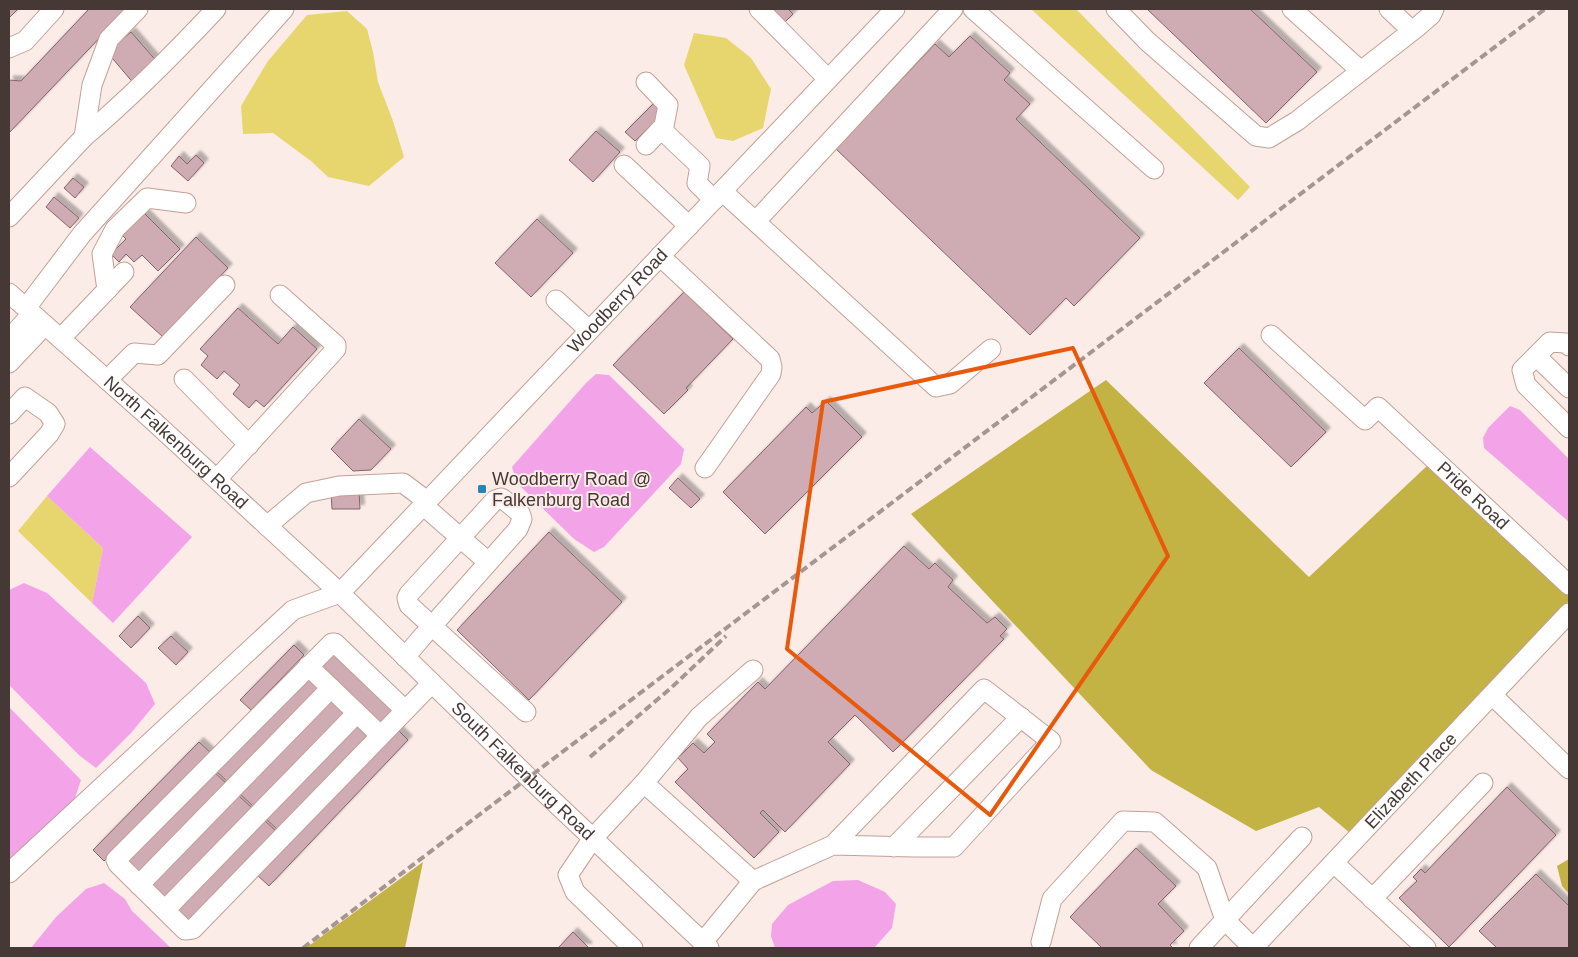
<svg xmlns="http://www.w3.org/2000/svg" width="1578" height="957" font-family="Arial,sans-serif">
<defs>
<filter id="shadow"><feDropShadow dx="4.5" dy="-4.5" stdDeviation="1" flood-color="#0004"/></filter>
</defs>
<rect width="100%" height="100%" fill="#fbece8"/>
<g fill="#e7d66d">
<path d="M1031 9H1076L1250 187 1238 200Z"/>
<path d="M347 11 367 29 373 52 378 82 393 121 404 157 369 186 328 177 311 161 273 133 243 134 241 106 268 61 307 15Z"/>
<path d="M694 33 726 38 751 58 771 89 763 128 733 141 716 138 684 65Z"/>
<path d="M47 496 103 548 92 603 18 531Z"/>
</g>
<g fill="#c3b244">
<path d="M1106 380 1309 577 1429 464 1569 595V601L1350 833 1319 807 1256 831 1151 770 911 514Z"/>
<path d="M1569 859V894L1562 886 1557 866Z"/>
<path d="M423 862 405 948H306Z"/>
</g>
<g fill="#f3a3e8">
<path d="M596 374 609 375 684 449 681 464 604 547 594 552 574 539 517 483 512 467 586 383Z"/>
<path d="M1510 406 1520 410 1569 459V522L1484 448 1483 438 1488 428Z"/>
<path d="M90 447 192 537 113 623 92 603 103 548 47 496Z"/>
<path d="M24 583 47 593 146 683 155 704 131 733 96 768 80 756 9 685V590Z"/>
<path d="M9 707 81 780 75 798 9 872Z"/>
<path d="M858 880 885 892 896 904 892 928 874 948H775L771 936 772 924 788 905 833 881Z"/>
<path d="M104 883 125 899 132 911 171 948H31L56 917 86 889Z"/>
</g>
<g fill="#cfabb3" stroke="#84646b" filter="url(#shadow)">
<path d="M9 9H18L9 18Z"/>
<path d="M89 9H127L9 133V80L21 81Z"/>
<path d="M770 9H788L793 14 784 23Z"/>
<path d="M1147 9H1250L1317 72 1266 123Z"/>
<path d="M131 32 159 64 135 85 107 52Z"/>
<path d="M970 36 1010 73 1004 80 1030 104 1016 119 1140 238 1074 306 1066 298 1030 335 836 149 935 44 949 57Z"/>
<path d="M655 102 664 112 635 141 625 132Z"/>
<path d="M596 131 620 152 593 182 569 160Z"/>
<path d="M196 155 204 163 188 181 171 166 179 156 187 164Z"/>
<path d="M73 178 84 187 75 198 64 188Z"/>
<path d="M54 197 79 218 70 228 46 207Z"/>
<path d="M140 209 180 249 158 271 142 255 134 262 126 254 119 262 111 254 126 239 118 231Z"/>
<path d="M537 219 573 253 531 297 495 263Z"/>
<path d="M196 237 228 268 163 337 130 307Z"/>
<path d="M684 292 733 339 686 388 688 390 664 414 613 365Z"/>
<path d="M238 308 278 344 293 327 317 349 264 407 256 400 249 408 233 394 240 385 224 371 217 379 201 365 208 356 200 349Z"/>
<path d="M1239 348 1326 432 1291 467 1204 383Z"/>
<path d="M826 401 862 437 765 534 723 492 806 407 812 413Z"/>
<path d="M359 419 391 449 371 470 353 471 331 449Z"/>
<path d="M678 478 700 499 691 508 669 488Z"/>
<path d="M359 491 360 509H332L331 492Z"/>
<path d="M549 532 622 602 529 700 457 630Z"/>
<path d="M904 546 929 569 935 563 953 580 948 587 987 623 995 617 1007 629 1000 636 1004 639 893 752 855 715 828 742 850 764 785 832 763 810 760 813 779 832 754 858 675 782 688 769 678 758 693 743 704 753 715 742 707 734 758 682 765 689Z"/>
<path d="M138 616 150 628 131 648 119 636Z"/>
<path d="M171 636 188 652 176 665 158 648Z"/>
<path d="M334 644 397 706 379 725 316 662Z"/>
<path d="M294 645 304 655 251 710 240 700Z"/>
<path d="M306 673 321 688 229 783 213 768Z"/>
<path d="M331 697 347 713 254 807 238 792Z"/>
<path d="M355 722 371 738 279 831 263 816Z"/>
<path d="M395 727 408 740 269 886 256 874Z"/>
<path d="M199 742 211 753 104 861 93 850Z"/>
<path d="M212 770 228 785 138 876 122 861Z"/>
<path d="M1507 787 1556 835 1449 947 1399 898 1417 881 1413 877 1421 869 1425 873Z"/>
<path d="M237 794 253 809 163 901 147 885Z"/>
<path d="M262 818 278 833 188 925 172 909Z"/>
<path d="M1136 848 1176 886 1158 904 1184 931 1170 945 1173 948H1102L1070 917Z"/>
<path d="M1536 874 1569 906V948H1497L1479 931Z"/>
<path d="M573 932 588 947 587 948H558Z"/>
</g>
<g fill="none" stroke-linecap="round" stroke-linejoin="round">
<defs>
<g id="minor">
<path d="M759 9 828 79"/>
<path d="M973 9 1154 169"/>
<path d="M1116 9 1147 41 1256 136 1269 138 1297 121 1416 28 1431 15 1434 9"/>
<path d="M1292 9 1361 71"/>
<path d="M1389 9 1412 31"/>
<path d="M9 48 25 41 54 9"/>
<path d="M646 82 668 105 663 131"/>
<path d="M84 137C131 97 174 54 216 9"/>
<path d="M646 145 661 129 700 166 697 183 714 200"/>
<path d="M624 165 689 226"/>
<path d="M722 191 936 387 950 384 991 349"/>
<path d="M9 217 84 137 92 85 109 39 138 9"/>
<path d="M756 221 953 9"/>
<path d="M660 256 770 359 772 367 771 374 705 468"/>
<path d="M107 290 102 254 115 229 147 198 186 203"/>
<path id="s1" d="M9 293 150 418 340 593 529 778 709 948"/>
<path d="M556 300 589 330"/>
<path d="M26 308 82 234 284 9"/>
<path id="s2" d="M1271 335 1365 420 1378 407 1569 585"/>
<path d="M61 338 124 272"/>
<path d="M9 339 32 314"/>
<path d="M1569 346 1566 343 1550 342 1522 370 1526 385 1569 428"/>
<path d="M1536 356 1569 388"/>
<path d="M9 363 45 325"/>
<path d="M184 379 249 445"/>
<path d="M107 380 134 353 158 355 225 285"/>
<path d="M9 414 25 397 48 413 55 424 49 434 9 477"/>
<path d="M217 479 336 349V345L280 295"/>
<path d="M423 505 488 562"/>
<path d="M267 526 306 493 339 486 403 483 427 501"/>
<path d="M405 657 423 636 432 626 518 529 522 519 520 513 503 499 501 498 495 500 409 594 407 598 409 605 526 712"/>
<path d="M308 666 380 735"/>
<path d="M1492 695 1569 769"/>
<path d="M405 710 335 643H332L116 860 118 864 185 930 193 929 432 683"/>
<path d="M894 847 1021 717"/>
<path d="M1334 863 1426 948"/>
<path id="s3" d="M9 873 293 610 340 593 895 9"/>
<path d="M753 881 833 845 984 689 1051 741 954 847H914L833 845"/>
<path d="M139 885 331 688"/>
<path d="M1372 899 1483 783"/>
<path d="M165 910 357 713"/>
<path d="M703 942 753 881 644 783 699 717 753 670"/>
<path d="M1041 942 1052 899 1123 821 1155 822 1207 868 1225 920 1253 948"/>
<path d="M633 948 575 892 568 875 593 838 644 783"/>
<path d="M1199 948 1302 837"/>
<path id="s4" d="M1253 948 1569 613"/>
</g>
</defs>
<use href="#minor" stroke="#c2a097" stroke-width="21"/>
<use href="#minor" stroke="#fff" stroke-width="19"/>
<g stroke="#a59692" stroke-width="4" stroke-dasharray="8 4" stroke-linecap="butt">
<path d="M590 757 671 688 726 636"/>
<path d="M303 948 1545 9"/>
</g>
</g>
<path fill="none" stroke="#e8590c" stroke-width="4" stroke-linejoin="round" d="M1073 348 1168 556 990 815 787 649 823 402Z"/>
<rect fill="#2884b1" stroke="#fbece8" stroke-width="2" x="477" y="484" width="10" height="10" rx="2.5"/>
<g text-anchor="middle" dominant-baseline="central" stroke-width="4" stroke-linejoin="round" paint-order="stroke">
<g font-size="18" fill="#463834" stroke="#fbece8">
<text stroke="none"><textPath href="#s3" startOffset="840">Woodberry Road</textPath></text>
<text stroke="none"><textPath href="#s1" startOffset="224">North Falkenburg Road</textPath></text>
<text stroke="none"><textPath href="#s2" startOffset="275">Pride Road</textPath></text>
<text stroke="none"><textPath href="#s1" startOffset="702">South Falkenburg Road</textPath></text>
<text stroke="none"><textPath href="#s4" startOffset="230">Elizabeth Place</textPath></text>
</g>
<g font-size="18" fill="#463834" stroke="#fbece8" text-anchor="start">
<text x="492" y="479">Woodberry Road @<tspan x="492" dy="21">Falkenburg Road</tspan></text>
</g>
</g>
<rect width="1578" height="957" fill="none" stroke="#463834" stroke-width="20"/>
</svg>
